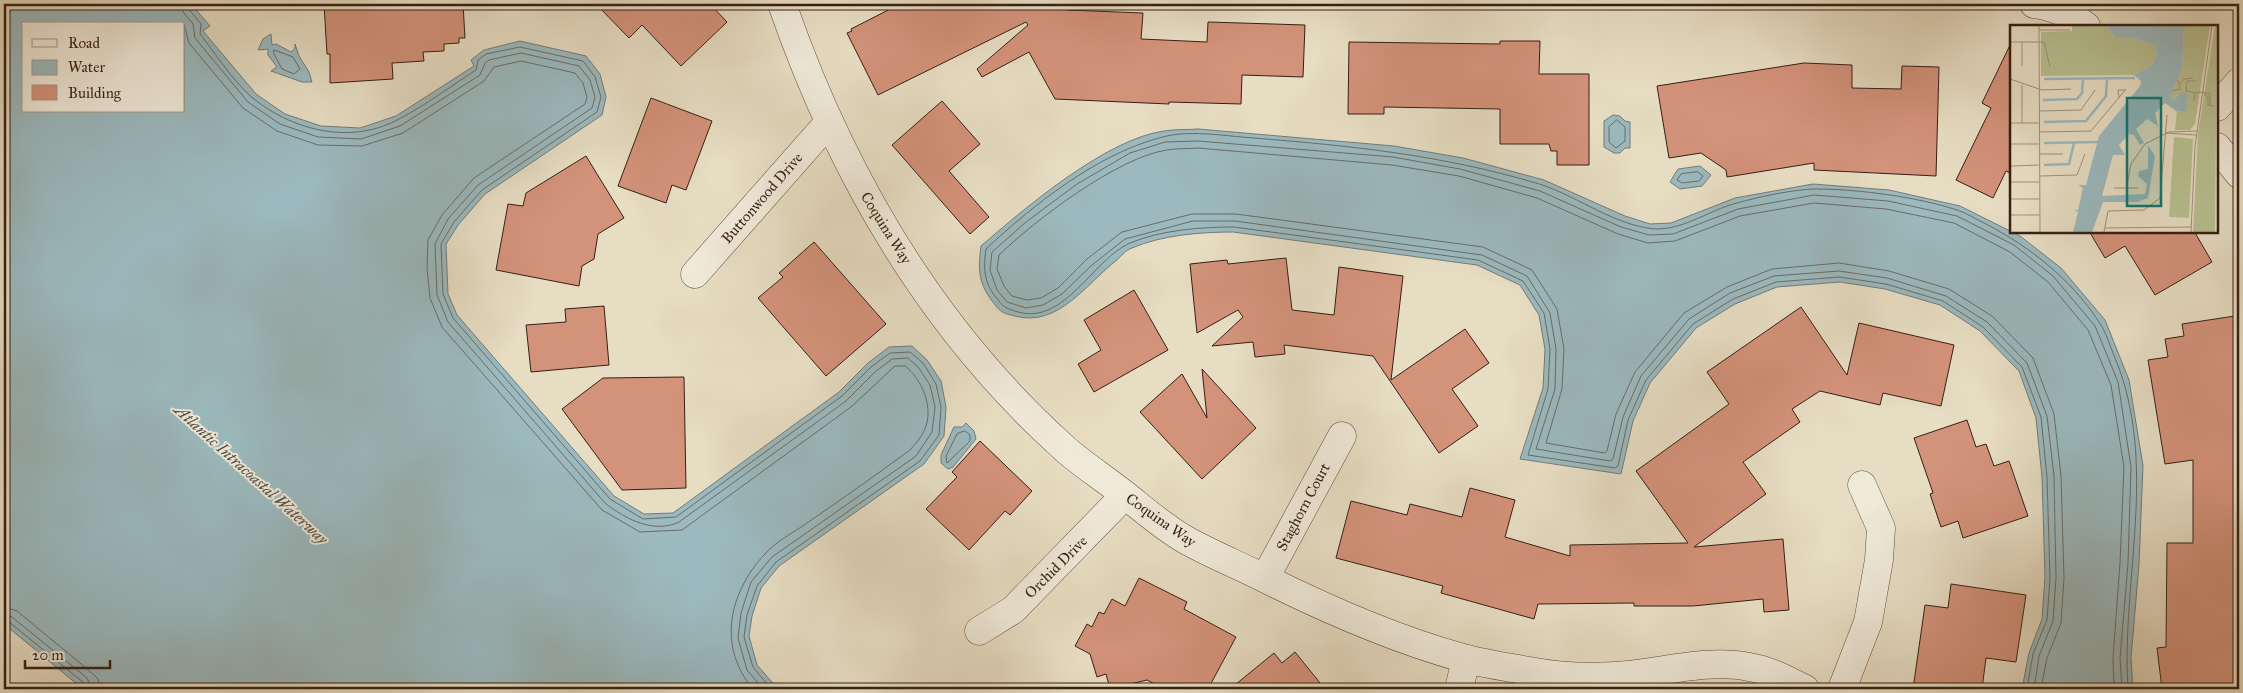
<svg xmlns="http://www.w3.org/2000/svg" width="2243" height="693" font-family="'IM FELL Great Primer',serif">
<rect width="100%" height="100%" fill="#e7ddc3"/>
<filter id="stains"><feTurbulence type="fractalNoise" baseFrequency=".004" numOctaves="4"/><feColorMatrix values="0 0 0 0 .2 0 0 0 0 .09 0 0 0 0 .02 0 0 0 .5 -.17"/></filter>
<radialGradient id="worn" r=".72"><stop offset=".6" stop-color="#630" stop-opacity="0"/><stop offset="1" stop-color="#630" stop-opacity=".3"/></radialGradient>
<g fill="#9bb9be" stroke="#737b7a" fill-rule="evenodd">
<path d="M4 4H191L210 26 203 31 256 94 285 114 321 126 360 128 396 116 474 66 471 60 484 50 520 41 586 56 600 74 606 97 602 115 485 194 458 225 446 244 448 294 457 315 614 496 644 514 673 513 839 392 868 363 889 347 912 346 927 360 941 381 946 407 944 436 924 464 779 566 761 588 752 616 749 636 757 665 778 689H83L4 624ZM24 24H184V111H24Z"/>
<path d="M271 34 272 45 276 44 291 52 295 48V44L299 56 309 72 312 82H302L271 71 277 67 268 55V49L258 50 263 39Z"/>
<path d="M1613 115 1620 116 1625 121 1630 122V148H1625L1620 153H1614L1604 147V121Z"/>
<path d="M1198 129 1394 146 1463 158 1544 180 1625 216 1650 224 1671 223 1735 198 1813 184 1889 190 1960 206 2020 236 2061 268 2105 320 2129 380 2143 466 2139 564 2131 658 2133 689H2022L2029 653 2042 619 2045 577 2042 477 2036 418 2019 371 1980 331 1940 305 1885 289 1840 282 1777 287 1735 304 1696 328 1650 383 1633 421 1621 474 1520 459 1543 388 1545 349 1539 315 1520 285 1477 265 1233 232C1201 232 1162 235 1132 248 1126 250 1121 256 1117 260 1087 283 1058 328 1015 316 1007 314 1001 313 996 306 978 284 978 272 981 246 1025 208 1106 139 1164 131 1175 129 1187 130 1198 129Z"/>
<path d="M1700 166 1711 175 1702 186 1680 189 1670 182 1678 169Z"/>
<path d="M966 423 974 431 976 439 953 467 948 469 941 463V455L954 427H962Z"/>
</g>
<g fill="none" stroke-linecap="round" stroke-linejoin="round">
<g stroke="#696c68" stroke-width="1">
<path d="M181 4 183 12 193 24 195 38 248 102 280 124 318 137 361 139 400 126 480 75 485 63 489 60 521 53 579 66 590 80 595 97 592 108 478 185 448 219 435 244 437 295 448 322 605 503C625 519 654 534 679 522L846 401 875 372 892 359 908 358 918 367 930 385 935 407 932 432 916 456 772 557 751 582 741 613 738 638 747 670 763 689"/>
<path d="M187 4 188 8 201 24 200 34C214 52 237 86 254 99 294 131 352 145 399 119 426 105 451 86 476 70L478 60 486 54 520 47 583 61 595 77 601 97 597 112 482 190 454 222 441 244 443 294 453 318 610 499 643 519 676 517 842 396 871 367 890 353 910 352 923 363 936 384 941 407 939 435 920 461 776 562 757 586 747 615 744 637 753 667 771 689"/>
<path d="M184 24 189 43 243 108 277 131 318 145 362 146 403 133 484 81 494 67 521 61 575 73 583 83 587 97 585 104 474 178 442 215 428 240 427 268 430 298 442 327 602 510 640 532 682 530 851 407 895 366H905C922 379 935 409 924 431 921 438 915 444 910 450 876 475 842 499 807 523 793 533 775 542 764 555 729 593 717 647 753 689"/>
<path d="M274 50 293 57 300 69 294 74 282 69 274 54Z"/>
<path d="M1617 120 1625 127V141L1616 148 1609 142V127Z"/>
<path d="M1698 172 1703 176 1699 181 1682 183 1677 180 1681 174Z"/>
<path d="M965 431 970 435V441L947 463 946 456 957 434Z"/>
<path d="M4 607 17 611 92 673 98 679 100 689"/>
<path d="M4 614 12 617 87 678 92 689"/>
<path d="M4 621 9 622 84 683 86 689"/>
<path d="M2027 689 2033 654 2047 620 2050 578 2047 477 2041 417 2022 367 1983 327 1943 301 1886 284 1839 277 1776 282 1733 299 1693 324 1646 380 1628 420 1618 466 1615 468 1528 455 1548 389 1550 349 1544 313 1523 281 1478 260 1234 227C1201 227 1161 230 1130 243 1092 260 1065 325 1018 312 1009 309 1004 308 999 301 984 284 983 270 986 249 1033 205 1096 155 1159 138 1188 129 1223 136 1254 138 1353 146 1441 155 1536 183 1574 194 1607 221 1647 228 1679 234 1708 210 1737 203 1758 197 1795 189 1816 189 1857 189 1918 197 1957 210 1967 213 1977 220 1986 224 2030 247 2071 279 2099 322 2106 332 2110 346 2115 358 2159 464 2121 579 2128 689"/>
<path d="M2034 689 2039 656 2053 621 2056 578 2054 476 2047 416 2027 363 1987 322 1946 296 1887 278 1839 271 1774 276 1730 293 1689 319 1641 376 1623 417 1613 459 1610 461 1536 449 1555 389 1556 349 1550 313 1527 276 1482 255 1235 221H1193L1125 239 1092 265 1062 294 1043 305 1026 308 1007 302 997 290 990 270 992 252 1026 222 1077 184 1130 153 1165 142 1198 141 1393 157 1460 169 1540 191 1621 227 1649 235 1673 234 1738 209 1814 195 1888 201 1957 216 2014 245 2053 276 2095 326 2118 382 2131 467 2128 564 2120 658 2122 689"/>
<path d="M2041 689 2047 658 2061 623 2064 578 2061 476 2054 414 2033 358 1992 316 1949 289 1889 271 1839 263 1772 269 1727 287 1684 313 1635 372 1616 414 1607 451 1605 453 1546 443 1562 389 1564 349 1557 309 1532 270 1483 247 1236 214H1192L1122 232 1087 259 1058 288 1041 298 1027 300 1012 296 1004 286 997 269 999 255C1034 221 1118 157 1167 150 1177 148 1188 149 1198 148L1392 165 1459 176 1537 198 1618 234 1648 243 1675 241 1740 216 1814 203 1886 209 1954 223 2010 252 2048 282 2088 330 2111 385 2124 467 2120 563 2113 658 2114 689"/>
</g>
</g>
<g fill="#d3927a" stroke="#371f13">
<path d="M324 4H463L465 38H459V43L444 44V51L423 52 424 61 392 63 393 79 330 83V54H327Z"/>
<path d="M596 4H710L727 22 681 66 642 25 629 38Z"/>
<path d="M900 4 1067 6V10L1143 13 1141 39 1207 42 1208 22 1305 25 1303 77 1242 75 1241 104 1169 102V104L1055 99 1029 52 982 77 977 69 1028 25 1026 22 878 95 847 33 852 31 851 29Z"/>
<path d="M1500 41H1540L1539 74H1589V165H1557V151H1551L1549 144H1500V109L1384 107V114H1348L1349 42 1500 44Z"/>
<path d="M2012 41V174L2006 171 1993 198 1956 180 1991 108 1982 103Z"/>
<path d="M1804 63 1852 65V88L1901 89 1902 66 1939 67 1936 176 1814 170V163L1727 177 1726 170 1701 153 1669 158 1657 86Z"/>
<path d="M651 98 712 121 686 190 672 185 666 203 618 186Z"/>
<path d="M942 101 980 144 949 171 989 217 970 234 892 145Z"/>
<path d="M586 156 624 218 598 234 594 259 582 266 579 286 496 270 508 204 523 206 526 193Z"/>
<path d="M2089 231H2194L2212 262 2155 295 2125 246 2105 258Z"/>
<path d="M814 242 886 324 826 376 758 298 783 277 779 273Z"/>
<path d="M1286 258 1292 310 1334 315 1339 267 1403 276 1391 380 1465 329 1489 363 1452 389 1478 426 1439 453 1373 356 1284 345 1285 354 1255 357 1253 342 1212 346 1243 317 1238 310 1197 333 1190 264 1227 260 1228 264Z"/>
<path d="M1134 290 1168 350 1094 392 1078 364 1101 350 1084 320Z"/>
<path d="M604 306 609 365 531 372 526 325 566 322 565 309Z"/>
<path d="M1801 307 1847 375 1859 323 1954 345 1941 406 1883 393 1880 405 1820 391 1792 409 1800 422 1743 462 1766 494 1694 547 1783 539 1789 610 1764 612 1763 599 1693 606H1634V603L1538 604 1534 619 1441 593 1443 586 1336 558 1351 501 1407 515 1410 504 1462 517 1470 488 1515 500 1505 537 1570 556V545L1688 543 1636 471 1729 404 1707 372Z"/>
<path d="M2235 316 2239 347V689H2162L2157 648 2166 647 2167 543H2193V460L2165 464 2148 360 2168 357 2165 339 2184 336 2182 324Z"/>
<path d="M1202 369 1256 428 1202 479 1140 412 1182 374 1207 418Z"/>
<path d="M684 377 686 488 622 490 562 409 603 378Z"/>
<path d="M1967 420 1976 447 1986 444 1994 466 2009 461 2028 516 1963 538 1958 521 1941 527 1930 494 1933 493 1914 438Z"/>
<path d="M980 441 1032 491 1010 515 1005 511 969 550 926 509 957 477 952 472Z"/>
<path d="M1139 578 1187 602 1184 609 1236 637 1208 689H1164L1147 680 1110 689 1106 674 1097 677 1090 654 1075 646 1087 624 1092 627 1099 612 1104 614 1112 599 1125 606Z"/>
<path d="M1951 584 2026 595 2016 662 1986 658 1982 689H1913L1925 605 1948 608Z"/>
<path d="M1295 652 1325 689H1230L1274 653 1282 663Z"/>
</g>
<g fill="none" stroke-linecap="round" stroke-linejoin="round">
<defs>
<g id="minor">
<path d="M782 4C840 171 930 327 1063 447 1079 462 1098 474 1116 488 1139 505 1161 526 1186 540 1211 554 1238 565 1264 578 1328 610 1394 639 1463 658 1485 664 1507 667 1529 671 1561 677 1597 678 1629 675 1668 671 1710 659 1749 667 1769 670 1787 680 1805 689"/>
<path d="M2034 4C2054 6 2070 15 2086 26"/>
<path d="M2217 107 2239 82"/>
<path d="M2217 147 2239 174"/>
<path d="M695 274 829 122"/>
<path d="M1265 578 1342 436"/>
<path d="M979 631 1013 610 1125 495"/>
<path d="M1459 689 1466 659"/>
<path d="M1842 689 1868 622 1879 560 1881 528 1862 485"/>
</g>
</defs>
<use href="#minor" stroke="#634e3f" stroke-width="29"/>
<use href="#minor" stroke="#efe9d8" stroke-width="28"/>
</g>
<g text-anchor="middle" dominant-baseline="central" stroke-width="4" stroke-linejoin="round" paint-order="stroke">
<g font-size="15" fill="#371f13" stroke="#efe9d8">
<text transform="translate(762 198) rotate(-49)">Buttonwood Drive</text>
<text transform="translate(886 228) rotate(58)">Coquina Way</text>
<text transform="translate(1303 507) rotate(-62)">Staghorn Court</text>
<text transform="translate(1161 520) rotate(35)">Coquina Way</text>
<text transform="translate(1056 567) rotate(-45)">Orchid Drive</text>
</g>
<g font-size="16" font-style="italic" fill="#554d46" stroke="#efe9d8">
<text transform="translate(251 474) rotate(42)">Atlantic Intracoastal Waterway</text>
</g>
</g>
<g transform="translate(2010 25)">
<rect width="208" height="208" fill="#e7ddc3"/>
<path d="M62 0H96L105 12H120L145 20 147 30 141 41 124 50 31 51V7L62 6ZM174 0H200L185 99 180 105H165L167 86 175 87 168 69 163 75 160 72 172 44ZM207 0 205 207H183L188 108 205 1ZM164 112 183 114 179 193 159 192Z" fill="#b8c092"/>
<path d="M96 0H174L172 44 160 72 163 75 170 68 178 69 175 87 166 86 155 78 145 88 148 101 137 94 126 104 134 118 130 120 124 110 119 109 109 120 115 130H103L92 171 135 169 137 159 128 151 129 146 138 144V120L145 131 138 173 128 177H93L82 207H63L68 187 64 185H68L73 163 68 160H76L89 111 130 61 131 56 124 50 141 41 147 30 145 20 120 12H105Z" fill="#9bb9be"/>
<path fill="none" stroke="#9bb9be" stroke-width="2.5" d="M34 54 125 53M33 75 67 74 72 68 73 54M34 97 76 96 96 71 97 53M34 118 90 117M34 140 59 139 64 118"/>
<path fill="none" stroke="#a1917d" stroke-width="1" d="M29 0 30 207M30 5H60M0 17H34L40 42M12 17V41M0 54 32 65 61 64M170 59 174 54 183 53M162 66 170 64 168 55M193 67 200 69V80M185 68 176 66 177 56H187M192 68 198 72V80L204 81M109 73 108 65H115M184 76 185 68 192 67M30 86 71 85 85 65M0 98H30M12 98V60M30 107 81 106 116 64M156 108 186 110M0 119H30M30 129H53M0 141 30 140M30 151 67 150 75 129M0 157H30M117 161 121 139 135 119 159 107 187 106M104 163H128M0 174H30M0 190H30M95 203 181 202M94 207 98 186 134 185 150 173 157 90M181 207 185 122 202 0"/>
<path fill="#0f766e" fill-opacity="0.15" stroke="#0f766e" stroke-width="2.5" d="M117 73H151V181H117Z"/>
<rect width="208" height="208" fill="none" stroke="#371f13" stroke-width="2.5"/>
</g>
<rect width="2243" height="693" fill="none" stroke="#e7ddc3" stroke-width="20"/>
<rect x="5" y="5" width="2233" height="683" fill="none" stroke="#371f13" stroke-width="2.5"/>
<rect x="10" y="10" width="2223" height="673" fill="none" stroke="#371f13"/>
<rect x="22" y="22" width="162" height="90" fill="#efe9d8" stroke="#a59889"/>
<rect x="32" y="39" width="25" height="8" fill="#efe9d8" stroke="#a59889"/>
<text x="68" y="48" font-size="15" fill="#371f13">Road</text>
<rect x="32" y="60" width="25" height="15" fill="#9bb9be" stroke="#a59889"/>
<text x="68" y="72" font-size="15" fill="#371f13">Water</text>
<rect x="32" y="85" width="25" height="15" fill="#d3927a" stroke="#a59889"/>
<text x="68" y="98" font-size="15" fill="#371f13">Building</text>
<path d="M25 660v8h85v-8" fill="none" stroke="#371f13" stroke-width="2.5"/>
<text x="32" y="660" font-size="15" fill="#371f13" stroke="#efe9d8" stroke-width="4" paint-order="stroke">20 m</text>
<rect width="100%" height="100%" filter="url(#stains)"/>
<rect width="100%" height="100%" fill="url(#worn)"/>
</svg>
